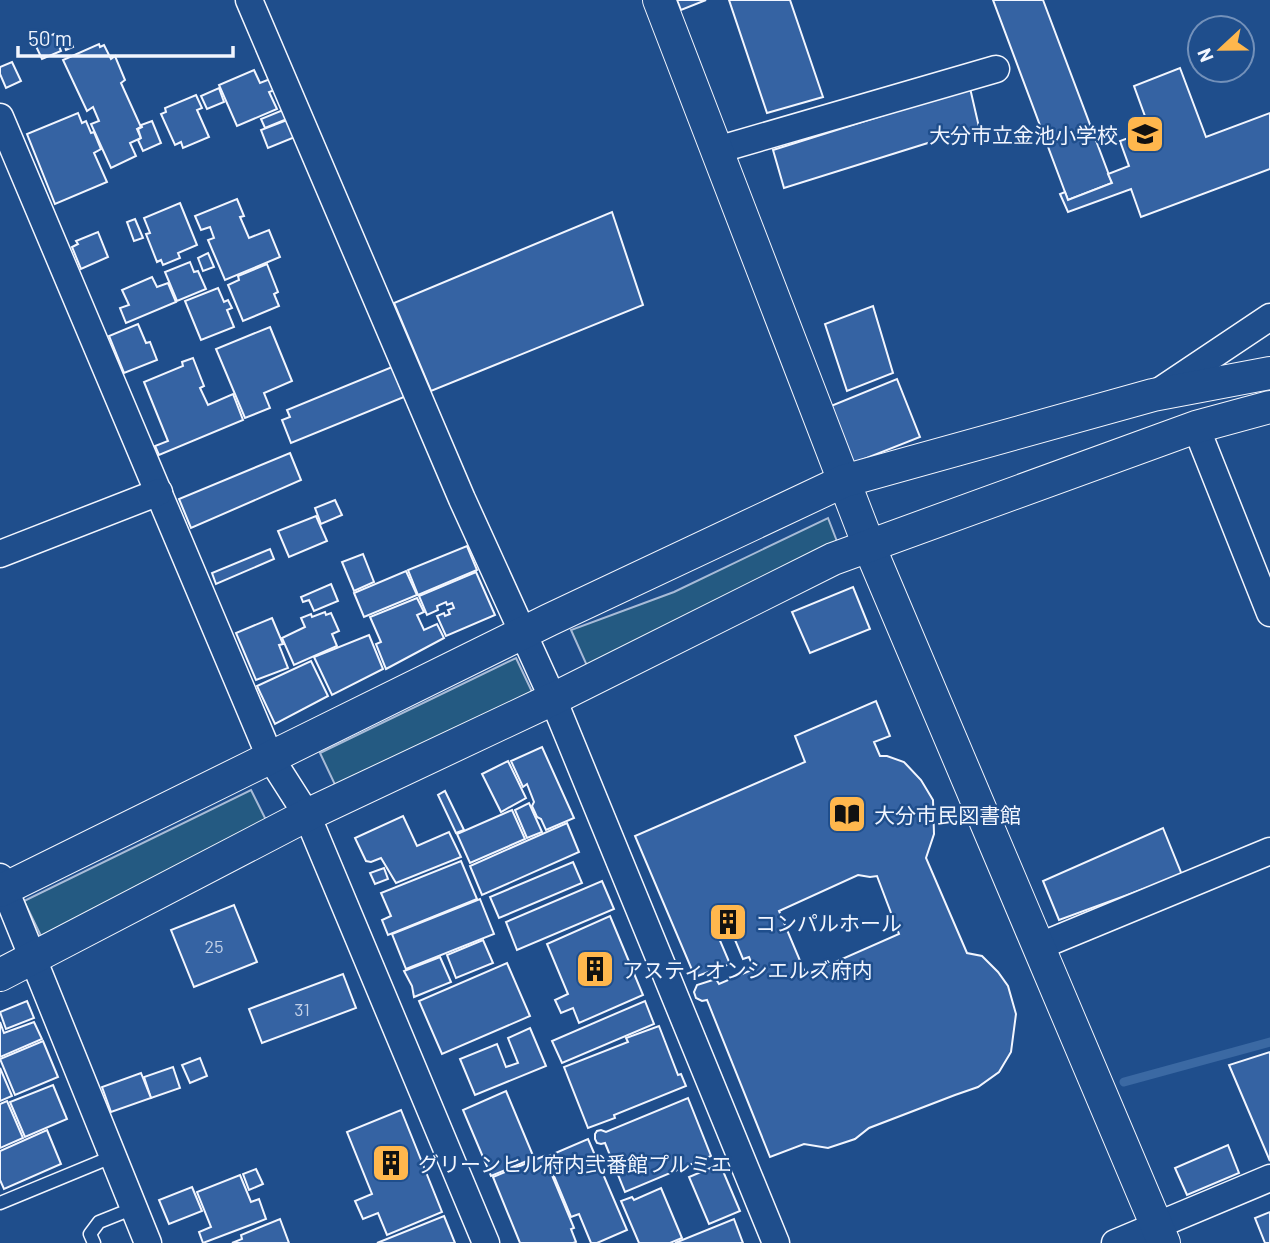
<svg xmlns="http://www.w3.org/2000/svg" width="1270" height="1243" font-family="Barlow,'Noto Sans JP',sans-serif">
<rect width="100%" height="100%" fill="#1f4e8c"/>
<g fill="#245a82" stroke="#a8bbd7" stroke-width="2">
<path d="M828 518 838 544 588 668 571 630 674 592Z"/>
<path d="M516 658 534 696 338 791 320 753Z"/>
<path d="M251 790 269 826 42 938 24 901Z"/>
</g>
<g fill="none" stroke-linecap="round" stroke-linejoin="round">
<path stroke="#3b69a3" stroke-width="9" d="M1124 1082 1270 1042"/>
</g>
<g fill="#3563a3" stroke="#f2f6ff" stroke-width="2" fill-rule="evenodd">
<path d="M677 0H706L681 10Z"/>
<path d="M729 0H790L823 97 767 113Z"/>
<path d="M993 0H1043L1112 183 1068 200Z"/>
<path d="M54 34 61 51 42 59 34 42Z"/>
<path d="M68 35 73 47 66 50 61 37Z"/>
<path d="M99 44 100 47 104 45 111 59 115 56 125 80 121 83 141 127 137 129 141 138 130 143 136 156 111 168 91 124 99 121 93 107 87 111 63 60Z"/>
<path d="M12 62 21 81 6 88 0 74V67Z"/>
<path d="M1180 68 1206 137 1270 113V169L1141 217 1131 189 1068 212 1060 194 1065 192 1068 200 1112 183 1108 174 1129 166 1120 141 1150 130 1134 86Z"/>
<path d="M254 70 260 83 270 79 275 90 269 92 277 109 237 126 219 85Z"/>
<path d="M219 88 224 102 207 109 201 96Z"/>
<path d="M970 88 979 127 784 188 773 150Z"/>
<path d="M196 95 202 108 197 110 209 137 183 148 181 142 175 145 161 114 166 112 165 108Z"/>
<path d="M283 110 287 119 265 128 261 119Z"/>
<path d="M78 113 82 123 86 121 91 133 94 132 101 149 94 153 107 182 55 204 27 134Z"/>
<path d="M287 120 295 137 268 148 261 130Z"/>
<path d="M152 121 161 143 143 151 138 140 141 138 138 129 142 127 141 125Z"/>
<path d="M237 199 244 216 240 217 249 238 269 230 280 257 225 280 208 240 214 238 210 227 201 230 195 216Z"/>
<path d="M180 203 197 245 178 253 180 258 163 265 161 260 157 262 146 234 150 233 144 218Z"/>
<path d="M612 212 643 305 431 391 394 303Z"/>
<path d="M135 219 143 238 134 241 127 222Z"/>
<path d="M98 232 108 257 81 269 72 247 78 244 76 241Z"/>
<path d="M208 253 214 267 203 271 198 258Z"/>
<path d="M190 262 194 272 198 271 206 289 177 301 165 272Z"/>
<path d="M267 264 278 292 274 294 279 306 243 321 228 285 239 280 238 276Z"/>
<path d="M152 277 157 287 168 283 176 302 126 323 120 308 129 305 122 290Z"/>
<path d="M218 288 224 302 228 300 232 308 227 310 234 327 201 340 185 301Z"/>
<path d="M873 306 893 373 847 391 825 324Z"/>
<path d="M138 324 146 343 150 342 157 360 124 373 109 336Z"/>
<path d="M270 327 292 381 264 393 270 408 245 418 216 349Z"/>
<path d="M193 358 204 386 200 388 208 405 233 394 243 420 159 455 155 446 168 441 144 382 183 366 182 362Z"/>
<path d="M392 367 404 397 291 443 282 420 290 417 287 410Z"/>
<path d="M897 379 920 437 849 465 826 408Z"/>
<path d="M290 453 301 480 191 528 179 499Z"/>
<path d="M335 500 342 515 321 524 315 508Z"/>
<path d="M316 516 327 541 289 557 278 531Z"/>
<path d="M467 546 477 570 418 595 408 570Z"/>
<path d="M270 549 274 559 216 584 212 573Z"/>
<path d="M363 554 374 582 354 591 342 562Z"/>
<path d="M406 571 417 595 364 617 354 593Z"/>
<path d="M476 572 495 615 446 636 437 616 444 613 445 616 450 614 448 610 454 608 452 603 447 605 446 602 437 606 438 610 427 615 419 596Z"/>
<path d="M331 584 338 601 314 611 309 600 303 602 301 597Z"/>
<path d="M853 587 870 629 810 653 792 612Z"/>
<path d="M417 598 424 612 417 615 424 630 437 624 444 638 386 669 376 644 381 642 370 617Z"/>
<path d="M325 612 326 615 331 613 339 631 332 634 337 646 294 665 282 638 305 627 301 618 311 614 312 617Z"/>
<path d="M272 618 283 644 279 645 288 668 256 680 236 633Z"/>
<path d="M369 635 383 669 332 695 314 657Z"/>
<path d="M311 661 328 696 275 724 257 686Z"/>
<path d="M876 701 890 736 874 742 880 756H887L904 762 921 780 933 800 934 834 926 858 967 953 982 956 998 972 1008 986 1016 1014 1011 1052 999 1072 978 1087 955 1095 869 1128 855 1139 828 1148 804 1144 770 1157 707 1000 702 1001 696 998 694 992 697 985 716 979 719 984 754 969 749 957 743 959 733 935 718 936 730 964 695 977 635 836 805 762 795 736ZM858 875 870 877 877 876 899 934 806 975 779 911Z"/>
<path d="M542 747 574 818 546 830 541 819 537 817 532 806 534 802 527 784 523 787 511 761Z"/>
<path d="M508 761 526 798 501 812 482 774Z"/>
<path d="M445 791 464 830 456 833 438 795Z"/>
<path d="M529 803 542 832 527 838 515 810Z"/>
<path d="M512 810 525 839 470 863 457 834Z"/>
<path d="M403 816 417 846 449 832 461 857 396 883 381 858 371 862 366 861 355 838Z"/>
<path d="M567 823 579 852 482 895 470 866Z"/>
<path d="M1163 828 1182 875 1059 920 1043 881Z"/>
<path d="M461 861 477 899 388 935 382 920 391 916 381 893Z"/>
<path d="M573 862 582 883 499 918 490 897Z"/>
<path d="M384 868 388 879 375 884 370 873Z"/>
<path d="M602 881 614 909 517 950 506 922Z"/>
<path d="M480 899 494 934 406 969 392 934Z"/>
<path d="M234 905 257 962 194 987 171 930Z"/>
<path d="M610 916 643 995 579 1023 573 1008 561 1013 555 1000 568 994 547 944Z"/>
<path d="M483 940 493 963 456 978 447 955Z"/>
<path d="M440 957 451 982 414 997 412 986 404 971Z"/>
<path d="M507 963 530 1016 442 1054 419 1001Z"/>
<path d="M343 974 356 1008 262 1043 249 1009Z"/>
<path d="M27 1001 34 1018 6 1029 0 1012Z"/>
<path d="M645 1001 654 1024 562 1063 552 1041Z"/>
<path d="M0 1022 4 1033 34 1022 42 1039 0 1057Z"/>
<path d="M659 1026 678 1075 681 1074 686 1086 614 1115 615 1118 588 1128 564 1067 628 1042 626 1038Z"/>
<path d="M530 1028 546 1066 475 1095 460 1059 497 1044 506 1067 518 1063 508 1038Z"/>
<path d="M43 1041 58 1077 15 1095 0 1059Z"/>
<path d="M1270 1052V1161L1229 1065Z"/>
<path d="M200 1058 207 1076 190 1083 182 1065Z"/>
<path d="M173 1067 180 1088 151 1098 144 1077Z"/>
<path d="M0 1068 12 1096 0 1101Z"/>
<path d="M141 1073 151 1098 111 1112 102 1087Z"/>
<path d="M53 1085 67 1119 25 1137 10 1102Z"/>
<path d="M506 1091 534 1158 491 1176 463 1110Z"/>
<path d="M688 1098 711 1156 625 1192 605 1143 601 1144 597 1143 595 1139V1134L597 1131 601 1130 606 1132Z"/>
<path d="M7 1101 23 1138 0 1148V1104Z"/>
<path d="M401 1110 442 1212 387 1235 378 1213 363 1219 355 1201 372 1194 347 1132Z"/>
<path d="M47 1130 61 1164 4 1189 0 1180V1151Z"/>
<path d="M588 1139 627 1230 597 1243H591L579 1214 571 1217 546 1157Z"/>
<path d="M1228 1145 1239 1173 1187 1195 1175 1168Z"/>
<path d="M544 1156 574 1228 571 1229 576 1242 573 1243H520L493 1177Z"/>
<path d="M720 1164 740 1211 709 1224 689 1177Z"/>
<path d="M256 1169 263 1184 249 1190 243 1174Z"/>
<path d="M240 1175 251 1202 259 1199 266 1219 203 1243 199 1232 211 1227 197 1192Z"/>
<path d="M192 1187 202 1211 169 1224 159 1200Z"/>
<path d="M661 1188 682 1238 670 1243H639L621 1201 632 1197 634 1200Z"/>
<path d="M1270 1212V1243H1265L1255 1218Z"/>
<path d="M444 1216 455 1243H377Z"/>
<path d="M280 1219 289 1243H232L242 1239 241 1235Z"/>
<path d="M734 1219 743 1243H675Z"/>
</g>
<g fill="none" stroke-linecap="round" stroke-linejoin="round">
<defs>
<g id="service">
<path d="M0 1203 114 1156"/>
<path d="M94 1243 90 1234 99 1222 134 1208"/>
</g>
<g id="minor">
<path d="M249 0 462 499 553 699 776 1243"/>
<path d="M0 117 270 757 307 815 486 1243"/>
<path d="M717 150 996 69"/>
<path d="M1158 392 1270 317"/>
<path d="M1196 427 1270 613"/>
<path d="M0 554 159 492"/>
<path d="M0 877 148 1243"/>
<path d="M1040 946 1270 851"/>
<path d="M1115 1243 1270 1178"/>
</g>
<g id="tertiary">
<path d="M659 0 869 546 1164 1243"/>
<path d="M0 891 549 620 844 481 1153 395 1270 373"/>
<path d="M0 975 307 815 553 699 833 559 1196 427 1270 407"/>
</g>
</defs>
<use href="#service" stroke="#f2f6ff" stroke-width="15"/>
<use href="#minor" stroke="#f2f6ff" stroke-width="29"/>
<use href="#tertiary" stroke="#f2f6ff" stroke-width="34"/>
<use href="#service" stroke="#1f4e8c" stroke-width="12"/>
<use href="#minor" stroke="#1f4e8c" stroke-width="26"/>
<use href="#tertiary" stroke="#1f4e8c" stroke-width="32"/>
</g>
<defs>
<symbol id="school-square" viewBox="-11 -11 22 22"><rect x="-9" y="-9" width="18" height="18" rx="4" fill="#ffb74d" stroke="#1f4e8c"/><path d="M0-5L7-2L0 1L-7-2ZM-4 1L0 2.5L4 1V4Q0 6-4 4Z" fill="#111"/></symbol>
<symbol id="library-square" viewBox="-11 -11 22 22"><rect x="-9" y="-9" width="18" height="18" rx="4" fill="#ffb74d" stroke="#1f4e8c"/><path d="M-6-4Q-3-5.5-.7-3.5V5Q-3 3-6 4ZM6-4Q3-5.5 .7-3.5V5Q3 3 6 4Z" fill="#111"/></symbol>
<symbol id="building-square" viewBox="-11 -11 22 22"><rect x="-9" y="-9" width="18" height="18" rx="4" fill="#ffb74d" stroke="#1f4e8c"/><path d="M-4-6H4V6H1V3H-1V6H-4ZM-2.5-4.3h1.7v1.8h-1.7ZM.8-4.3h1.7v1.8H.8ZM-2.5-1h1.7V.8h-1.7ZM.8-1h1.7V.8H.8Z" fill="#111"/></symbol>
</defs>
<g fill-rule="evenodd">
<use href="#school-square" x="1123" y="112" width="44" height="44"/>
<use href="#library-square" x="825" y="792" width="44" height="44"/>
<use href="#building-square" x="706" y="900" width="44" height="44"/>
<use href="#building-square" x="573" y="947" width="44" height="44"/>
<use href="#building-square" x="369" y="1141" width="44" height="44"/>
</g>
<g text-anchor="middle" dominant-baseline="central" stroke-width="5" stroke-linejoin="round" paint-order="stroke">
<g font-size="18" fill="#c3d1e8">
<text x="214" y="946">25</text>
<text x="302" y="1009">31</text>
</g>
<g font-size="21" fill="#f2f6ff" stroke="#1f4e8c" text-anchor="start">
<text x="1118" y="134" text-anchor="end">大分市立金池小学校</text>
<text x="874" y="814">大分市民図書館</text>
<text x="755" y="922">コンパルホール</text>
<text x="622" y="969">アスティオンシエルズ府内</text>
<text x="418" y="1163">グリーンヒル府内弐番館プルミエ</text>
</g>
</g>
<g transform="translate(1221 49) rotate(248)"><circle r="33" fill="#1f4e8c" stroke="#7391ba" stroke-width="2"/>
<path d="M0-5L12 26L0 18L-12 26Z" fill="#ffb74d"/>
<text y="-10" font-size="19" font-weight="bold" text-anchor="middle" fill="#f2f6ff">N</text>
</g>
<path d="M18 46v10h215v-10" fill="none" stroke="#f2f6ff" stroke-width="3.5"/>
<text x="28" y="46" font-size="21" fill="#f2f6ff" stroke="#1f4e8c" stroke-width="5" paint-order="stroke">50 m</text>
</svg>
